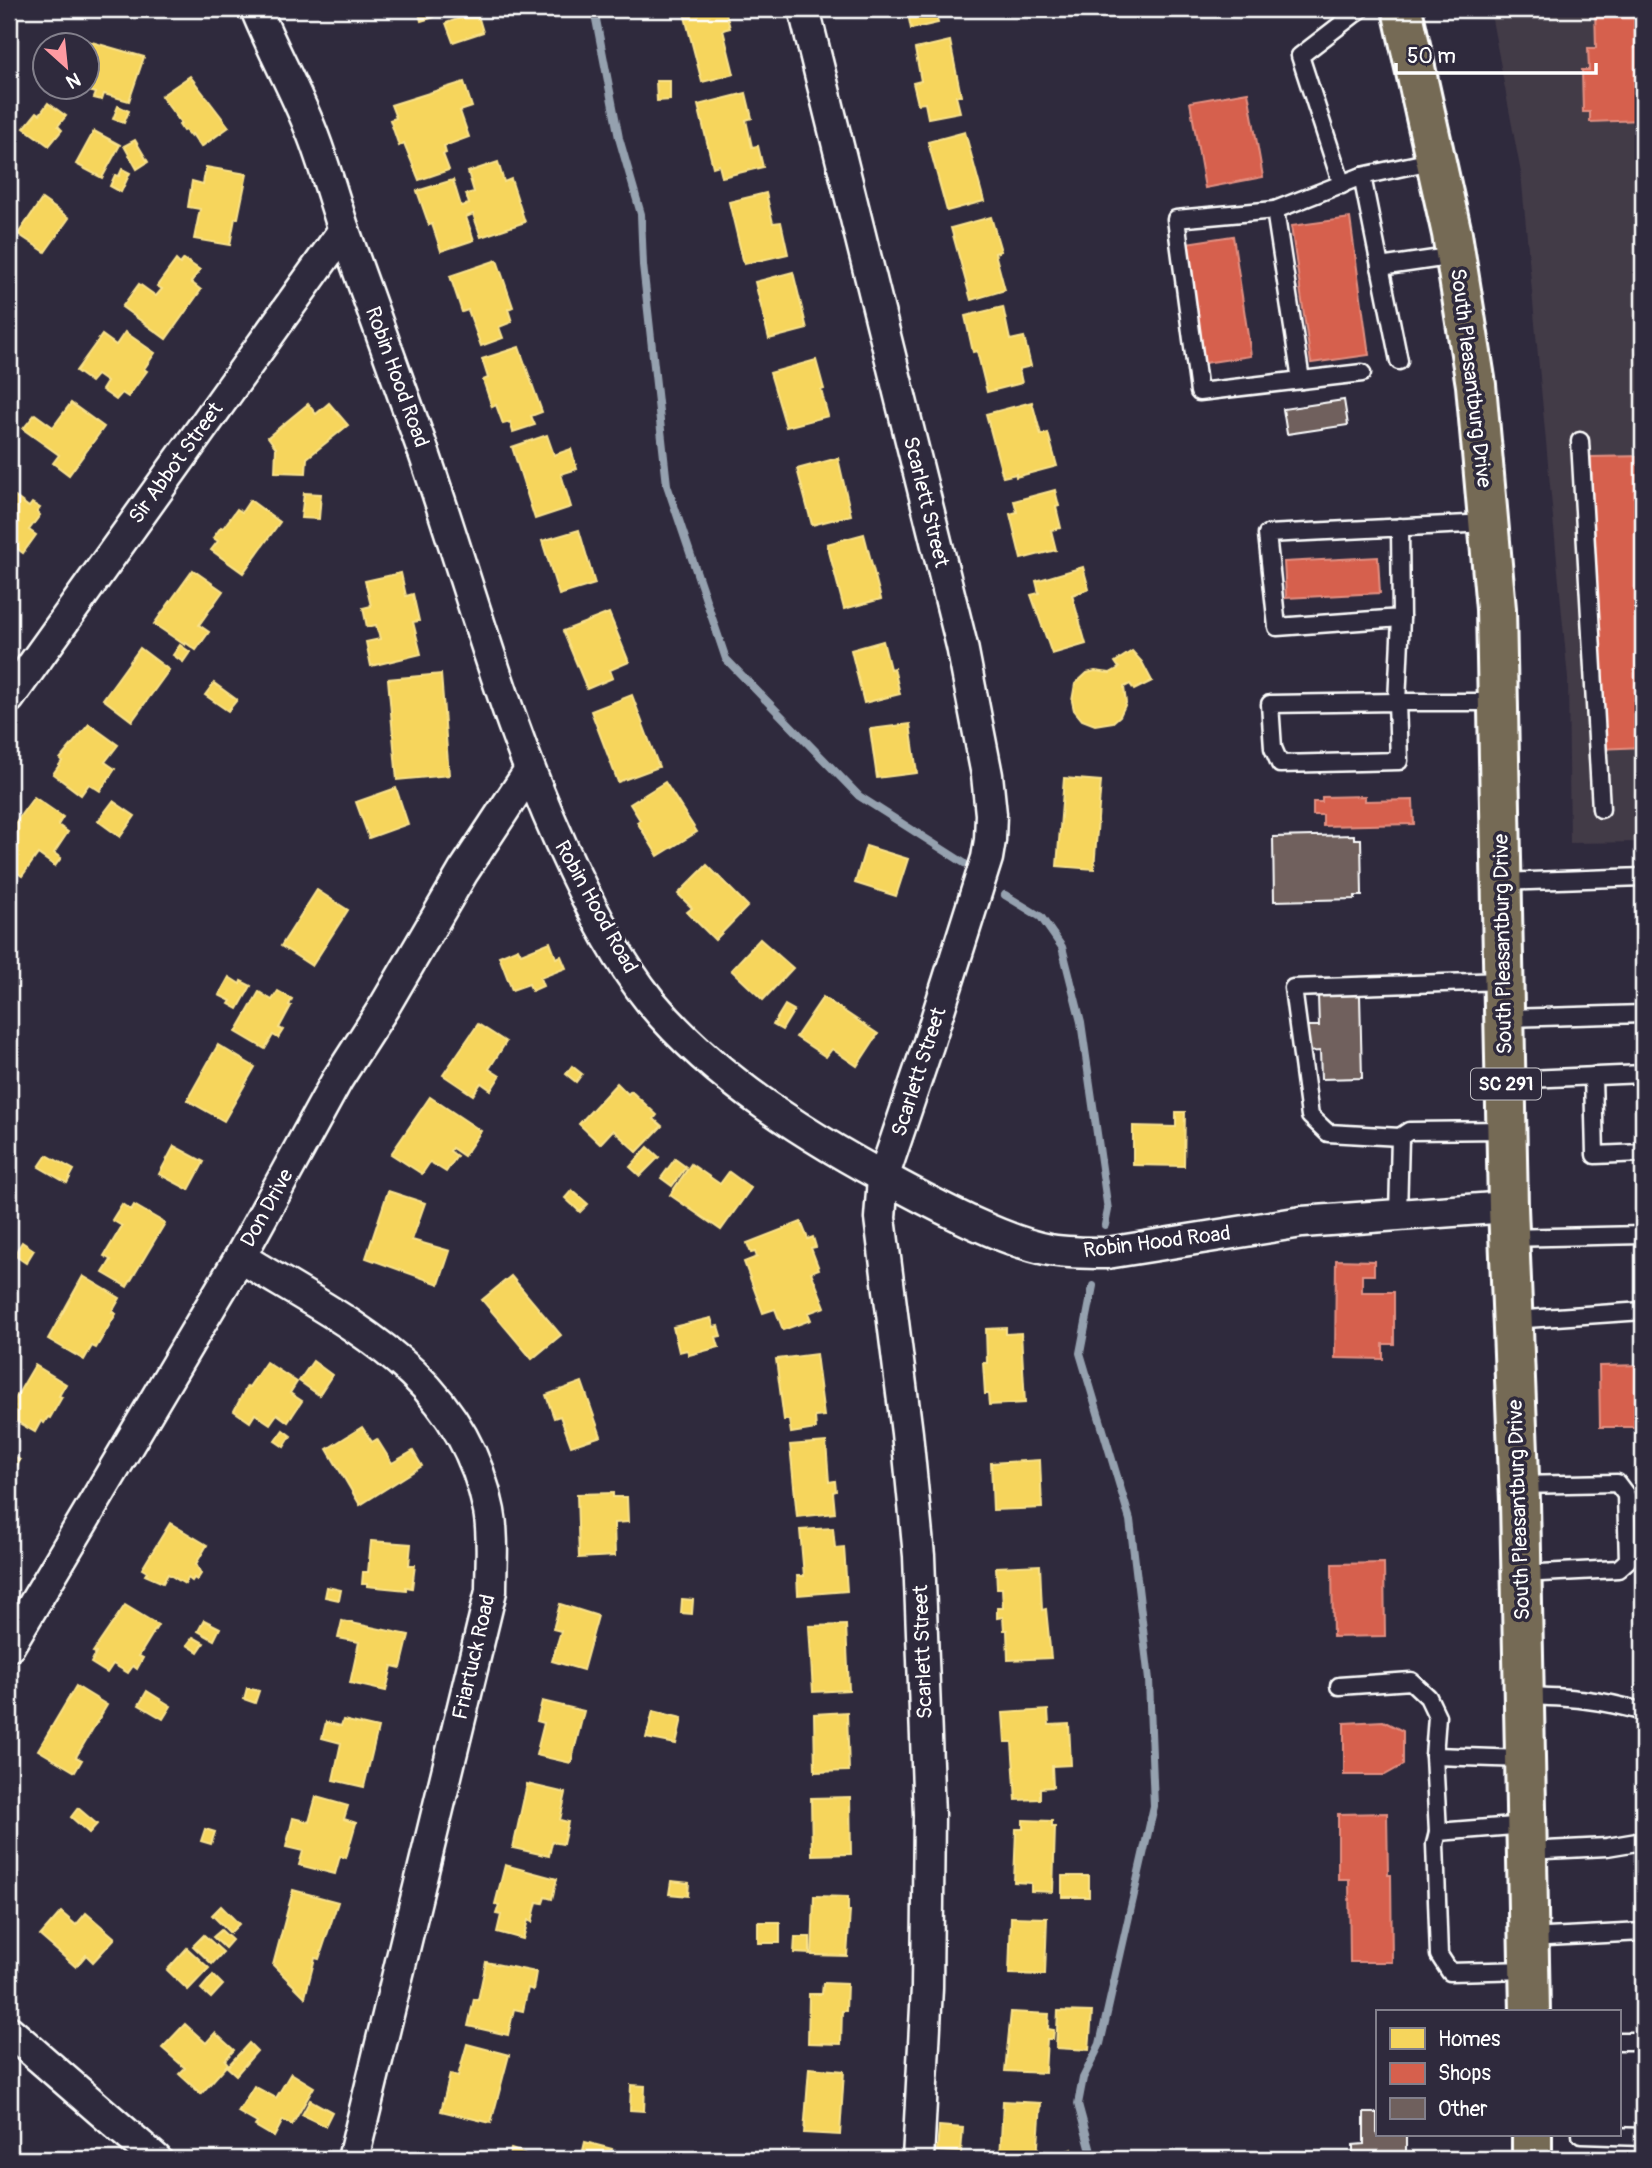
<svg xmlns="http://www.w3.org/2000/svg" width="1652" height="2168" font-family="Pangolin,sans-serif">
<rect width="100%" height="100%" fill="#2f2a3d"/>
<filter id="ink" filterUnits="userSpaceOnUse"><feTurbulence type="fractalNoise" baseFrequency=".0143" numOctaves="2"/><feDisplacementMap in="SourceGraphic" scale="14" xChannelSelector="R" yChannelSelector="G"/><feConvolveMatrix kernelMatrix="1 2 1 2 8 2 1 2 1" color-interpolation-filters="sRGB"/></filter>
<g filter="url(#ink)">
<path fill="#423a47" d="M1490 9H1643V842L1570 843 1568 679 1521 173Z"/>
<g fill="#f6d55c" stroke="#f9e28d" stroke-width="2">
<path d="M418 9H431L434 17 421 21Z"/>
<path d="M683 9H725L730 28 723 30 734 74 702 82Z"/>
<path d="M907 9H935L938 23 911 29Z"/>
<path d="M477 12 483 32 453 42 446 23Z"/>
<path d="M81 39 144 57 129 101 104 94 102 100 94 98 96 93 78 88H88V46H79Z"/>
<path d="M950 41 961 96H956L960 112 928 118 925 103 918 104 913 83 921 81 915 49Z"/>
<path d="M190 76 229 127 201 147 192 134 190 136 185 130 183 131 179 125 181 123 161 96Z"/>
<path d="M656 81H670V100L657 101Z"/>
<path d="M464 82 472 107 460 111 469 137 444 146 446 153 443 154 449 170 419 180 404 143 399 146 390 120 396 118 391 105Z"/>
<path d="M746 93 752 118 746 120 752 147 758 146 763 167 722 177 719 165 713 167 698 105Z"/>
<path d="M48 103 66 116 58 126 62 130 49 146 24 128 37 112 40 114Z"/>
<path d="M118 106 129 111 124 123 113 119Z"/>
<path d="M94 131 120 145 102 178 76 164Z"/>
<path d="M965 132 984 201 947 211 928 142Z"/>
<path d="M135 140 148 162 137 169 124 146Z"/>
<path d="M498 162 504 182 511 179 525 222 481 237 473 214 466 217 474 240 441 251 432 224 429 225 417 191 453 180 461 206 469 204 466 194 474 192 468 172Z"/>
<path d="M206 167 247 174 238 218H235L230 245 194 239 200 209 188 207 192 181 203 184Z"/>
<path d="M122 169 130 173 121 192 110 186 115 175 119 176Z"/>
<path d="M766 193 773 223 781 222 788 254 744 264 729 202Z"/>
<path d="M42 199 69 218 45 252 18 234Z"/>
<path d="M991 217 1001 251 995 253 1005 290 971 300 951 228Z"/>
<path d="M184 259 200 270 191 282 201 290 166 339 122 307 139 284 156 296 162 289 157 286 176 260 180 264Z"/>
<path d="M497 260 513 307 508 309 512 322 499 327 503 338 481 346 468 310 462 312 450 276Z"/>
<path d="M793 272 807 329 769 339 755 282Z"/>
<path d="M1003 307 1010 340 1024 337 1031 366 1019 369 1022 383 987 392 977 351 973 352 965 316Z"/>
<path d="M125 332 155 353 144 369 147 371 128 397 122 393 116 400 102 390 107 382 97 375 91 382 76 371 102 335 116 345Z"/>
<path d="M519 347 542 412 531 416 535 425 513 432 510 422 503 424 496 405 492 407 483 380 488 378 482 359Z"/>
<path d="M816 360 824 389 821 390 828 416 786 427 770 373Z"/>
<path d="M1032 402 1041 435 1048 433 1057 466 1016 477V474L1003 477 986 414Z"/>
<path d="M71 403 104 427 69 475 53 463 59 455 23 429 35 414 53 427Z"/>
<path d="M329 403 348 425 307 458 306 473 275 472 276 448 268 437 308 404 316 414Z"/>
<path d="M547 435 554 455 571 449 577 469 561 474 571 507 535 519 512 447Z"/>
<path d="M838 458 851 515 812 525 797 469Z"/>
<path d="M1055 490 1059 506 1056 507 1061 528 1051 530 1056 550 1021 559 1010 514 1017 512 1014 501Z"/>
<path d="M10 493 29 507 32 503 40 508 37 512 40 515 29 530 36 535 23 553 16 548 9 558Z"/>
<path d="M304 493 321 494 319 519 301 518Z"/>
<path d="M250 500 280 522 243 573 211 550 218 541 213 538 221 527 223 528 237 509 242 512Z"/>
<path d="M579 530 595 584 559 595 542 541Z"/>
<path d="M864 534 881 599 844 609 827 544Z"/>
<path d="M1083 567 1089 589 1072 595 1086 644 1052 654 1031 595 1039 593 1036 581Z"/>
<path d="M193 570 223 591 199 625 209 632 196 650 186 643 185 645 154 624Z"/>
<path d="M401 573 406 596 413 594 419 621 413 622 421 654 371 666 366 642 380 639 376 625 367 627 363 608 371 606 365 581Z"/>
<path d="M609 613 629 662 610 670 613 678 587 689 563 631Z"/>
<path d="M883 641 890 669 894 668 900 694 864 703 851 650Z"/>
<path d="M180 645 190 652 183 662 173 655Z"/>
<path d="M140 648 169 670 132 721 103 699Z"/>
<path d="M1132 651 1142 662 1152 681 1134 690 1130 684 1124 687 1126 703 1120 716 1113 722 1095 725 1082 720 1074 710 1072 701 1075 684 1087 673 1095 671 1110 673 1119 668 1115 662Z"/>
<path d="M441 674 449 775 397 780 388 679Z"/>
<path d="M214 683 237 700 228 711 205 695Z"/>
<path d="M632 695 659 767 618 782 591 711Z"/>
<path d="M89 724 118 745 105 762 115 769 100 791 89 784 81 795 53 774 62 761 60 759Z"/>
<path d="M910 724 917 773 877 778 870 729Z"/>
<path d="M1064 778 1101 781 1094 869 1057 866Z"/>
<path d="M665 782 697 832 658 856 637 822 640 820 630 804Z"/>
<path d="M396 788 408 824 369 838 356 802Z"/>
<path d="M34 797 63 817 58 825 68 832 54 853 61 858 55 866 38 854 22 876 9 867V831Z"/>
<path d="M113 801 135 816 120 837 98 821Z"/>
<path d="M866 846 908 859 896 896 855 883Z"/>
<path d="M707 865 748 906 715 940 687 912 692 908 678 894Z"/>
<path d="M317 890 348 910 312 966 281 946Z"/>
<path d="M760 939 793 968 763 1000 731 970Z"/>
<path d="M550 942 556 958 561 956 566 968 540 978 543 986 532 991 529 984 512 990 499 956 518 948 521 954Z"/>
<path d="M229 977 240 984 241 981 251 986 238 1009 229 1004 231 1001 219 995Z"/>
<path d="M278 991 292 999 289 1005 291 1006 279 1028 283 1030 278 1038 273 1035 265 1049 236 1032 259 992 272 1000Z"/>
<path d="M823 997 878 1034 857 1066 832 1049 826 1057 796 1037Z"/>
<path d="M785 1005 794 1010 782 1030 773 1025Z"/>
<path d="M478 1024 506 1042 489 1069 500 1076 491 1090 481 1083 473 1095 443 1075Z"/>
<path d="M218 1045 255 1067 224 1121 187 1100Z"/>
<path d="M572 1066 582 1074 576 1082 566 1074Z"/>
<path d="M617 1083 628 1094 631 1091 657 1115 654 1119 662 1126 637 1152 613 1130 600 1144 579 1124Z"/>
<path d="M430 1097 481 1131 464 1156 452 1148 450 1151 457 1156 446 1172 430 1162 422 1174 391 1154Z"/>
<path d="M1176 1112H1185L1184 1166 1133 1165V1126L1176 1127Z"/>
<path d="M174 1146 204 1162 189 1190 159 1174Z"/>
<path d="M648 1147 659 1157 640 1176 630 1167Z"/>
<path d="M47 1155 74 1170 67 1183 39 1167Z"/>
<path d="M675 1159 686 1167 672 1186 661 1178Z"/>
<path d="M691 1164 720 1184 729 1172 751 1188 721 1230 670 1195Z"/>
<path d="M572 1190 588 1204 580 1212 565 1198Z"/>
<path d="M388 1191 425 1203 412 1240 450 1251 439 1284 366 1258Z"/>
<path d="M122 1204 131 1210 134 1205 165 1223 127 1287 103 1273 111 1260 104 1256 122 1226 112 1220Z"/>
<path d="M801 1222 808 1239 813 1237 816 1247 811 1248 819 1269 811 1272 825 1307 808 1313 811 1320 783 1330 775 1309 763 1313 744 1262 757 1257 755 1252 751 1253 747 1243Z"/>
<path d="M22 1242 34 1250 26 1263 14 1255Z"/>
<path d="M83 1276 120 1298 112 1312 116 1314 96 1348 92 1346 84 1360 48 1339Z"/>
<path d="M511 1276 561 1335 532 1359 482 1300Z"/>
<path d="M711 1318 714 1327 718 1326 721 1336 716 1337 719 1347 689 1355 687 1350 679 1352 673 1327Z"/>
<path d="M1006 1328V1334L1021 1333 1025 1403 989 1405 988 1394H985L983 1363H987L986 1329Z"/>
<path d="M816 1354 824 1416 815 1417 816 1429 791 1433 789 1420H784L776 1359Z"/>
<path d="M313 1361 332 1375 319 1395 299 1381Z"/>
<path d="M266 1362 297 1382 290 1393 302 1401 288 1422 277 1414 270 1424 255 1414 250 1422 234 1411 247 1386 249 1387Z"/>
<path d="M35 1365 66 1384 59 1396 62 1397 50 1418 48 1417 44 1423 41 1421 35 1432 9 1417 15 1406 12 1404Z"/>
<path d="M582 1382 601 1436 571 1446 560 1416 554 1418 546 1395Z"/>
<path d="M362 1427 372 1442 377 1439 392 1463 413 1451 422 1466 360 1505 327 1449Z"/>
<path d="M283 1430 291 1436 284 1447 275 1441Z"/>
<path d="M826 1442 829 1482 835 1481 836 1491 833 1492 835 1513 797 1517 790 1445Z"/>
<path d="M9 1453 20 1460 13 1474 16 1476 9 1490Z"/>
<path d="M1040 1460 1042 1508 993 1510 991 1463Z"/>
<path d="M613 1493V1497H627L628 1522 614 1523 615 1556 579 1558 577 1494Z"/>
<path d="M170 1523 207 1545 196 1564 201 1574 197 1580 194 1578 192 1581 188 1578 185 1584 168 1574 163 1583 145 1575 147 1572 142 1569Z"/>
<path d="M833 1528 835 1548 844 1547 847 1591 798 1595 797 1576H804L800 1530Z"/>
<path d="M371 1541 411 1544 409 1565H415L412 1588 406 1587V1590L367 1586V1584H362L363 1572H368Z"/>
<path d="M1040 1565 1042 1610 1046 1609 1051 1658 1008 1660 1007 1630H1004L1003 1617 997 1618V1608H1003L1002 1588H997L996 1567Z"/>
<path d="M327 1587 341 1590 339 1600 325 1597Z"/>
<path d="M682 1599 693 1600 692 1614 681 1613Z"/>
<path d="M560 1604 598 1616 583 1670 552 1661 561 1631 553 1629Z"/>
<path d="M125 1605 158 1625 139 1656 143 1658 137 1669 133 1666 128 1673 113 1664 107 1673 91 1663 96 1653 93 1652Z"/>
<path d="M204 1620 220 1628 214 1640 198 1631Z"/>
<path d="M342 1621 409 1635 401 1668 392 1666 386 1691 350 1683 359 1642 338 1638Z"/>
<path d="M846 1625 849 1690 813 1692 809 1626Z"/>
<path d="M193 1637 204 1643 198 1652 187 1645Z"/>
<path d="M76 1686 107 1705 76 1757 82 1760 75 1772 38 1750Z"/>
<path d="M247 1688 259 1691 255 1703 244 1699Z"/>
<path d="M147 1691 171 1706 163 1719 139 1705Z"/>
<path d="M542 1701 584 1711 571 1763 536 1755 544 1723 537 1721Z"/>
<path d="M1048 1710 1049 1725 1069 1724 1071 1765 1052 1766 1053 1787 1040 1788V1799L1016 1800 1012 1742H1005L1003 1713Z"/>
<path d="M653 1711 682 1718 676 1744 646 1738Z"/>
<path d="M847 1712 849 1771 815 1772 814 1714Z"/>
<path d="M343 1720 378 1728 364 1787 333 1780 341 1743 322 1738 326 1722 341 1726Z"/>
<path d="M527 1784 566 1793 560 1820 568 1822 563 1844 552 1842 549 1856 513 1848Z"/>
<path d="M316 1797 348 1806 344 1819 356 1823 346 1858 340 1856 335 1874 299 1865 303 1851 286 1847 293 1818 309 1822Z"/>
<path d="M850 1797 851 1854 812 1855 811 1798Z"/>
<path d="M78 1808 97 1824 89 1833 71 1817Z"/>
<path d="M1023 1820 1052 1821V1827H1055L1053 1892 1031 1891V1883L1014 1882 1016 1829H1023Z"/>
<path d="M205 1829 215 1832 211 1844 201 1841Z"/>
<path d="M505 1865 557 1879 552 1899 545 1897 543 1903 537 1902 532 1922 528 1920 523 1939 497 1932 501 1915 496 1914 499 1905 495 1904Z"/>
<rect x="1062" y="1876" width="27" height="21"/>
<path d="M671 1881 689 1883 688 1896 669 1894Z"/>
<path d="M293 1890 338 1902 319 1959 315 1958 305 1997 273 1965Z"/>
<path d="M814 1896 848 1897V1911H850L847 1956 812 1955Z"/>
<path d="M221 1906 239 1924 230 1933 212 1915Z"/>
<path d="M61 1912 76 1925 86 1913 115 1938 93 1962 86 1955 76 1967 40 1936Z"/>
<path d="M1011 1917 1047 1918 1045 1975 1009 1974Z"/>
<rect x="758" y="1922" width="22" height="21"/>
<path d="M221 1930 232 1940 225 1948 213 1937Z"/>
<path d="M204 1935 223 1952 212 1964 193 1946Z"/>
<path d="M795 1937H810V1954L794 1953Z"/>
<path d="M187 1948 209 1968 188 1990 167 1970Z"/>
<path d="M486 1962 536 1972 533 1990 528 1988 523 2011 514 2009 508 2035 468 2026 474 1999 478 2000Z"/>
<path d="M213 1975 223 1985 211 1998 201 1989Z"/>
<path d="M823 1983 847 1984 846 2011H842L841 2044 808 2043 809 1994H822Z"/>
<path d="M1058 2011 1092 2012 1089 2050 1056 2048Z"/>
<path d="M1011 2012 1049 2014 1048 2029 1054 2030 1053 2039H1047L1045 2073 1005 2071Z"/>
<path d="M185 2024 206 2043 215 2033 234 2050 225 2060 228 2064 201 2094 179 2074 185 2068 162 2048Z"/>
<path d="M249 2043 257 2051 236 2075 227 2067Z"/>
<path d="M467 2044 509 2055 491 2123 441 2111 450 2074 458 2076Z"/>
<path d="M809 2068 844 2071 840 2135 804 2133Z"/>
<path d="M291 2073 314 2087 292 2125 283 2120 274 2137 255 2126 257 2123 238 2112 254 2086 276 2098Z"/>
<path d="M631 2085 645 2086 644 2111 630 2110Z"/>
<path d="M310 2100 332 2112 325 2126 302 2115Z"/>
<path d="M1003 2101 1041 2103 1037 2159H1000Z"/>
<path d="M939 2126 963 2128 961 2152 937 2151Z"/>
<path d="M585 2142 612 2149 609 2159H581Z"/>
<path d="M511 2149 528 2155 527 2159H508Z"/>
<path d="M1072 2149 1075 2159H1059L1057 2154Z"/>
</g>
<g fill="#d6604d" stroke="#e29082" stroke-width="2">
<path d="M1595 9H1634L1635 48 1643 47V120L1590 122V112H1583L1582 70H1589L1588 48H1596Z"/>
<path d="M1248 92 1263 177 1205 188 1190 102Z"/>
<path d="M1350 218 1369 355 1311 363 1291 226Z"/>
<path d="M1233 236 1251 356 1204 363 1186 243Z"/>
<path d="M1643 456V747L1600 749 1591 457Z"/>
<path d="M1378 557 1380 593 1286 598 1284 562Z"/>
<path d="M1365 796V801L1413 800 1414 824 1323 826V815H1313V802H1322V797Z"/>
<path d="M1336 1260 1374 1261V1275H1362V1292H1394V1344H1383V1359L1335 1358Z"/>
<path d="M1643 1365V1427H1600L1599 1366Z"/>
<path d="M1384 1563 1385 1636 1333 1637 1332 1564Z"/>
<path d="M1383 1721 1403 1731V1765L1385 1775H1344V1723Z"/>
<path d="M1387 1813 1388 1875H1391L1392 1962H1350L1349 1879H1338V1814Z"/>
</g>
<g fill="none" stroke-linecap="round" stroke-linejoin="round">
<g stroke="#95a1af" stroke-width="8">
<path d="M594 9 619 138 641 214 643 265 667 485 726 659 859 796 964 863"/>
<path d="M1005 895 1041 917 1062 947 1081 1022 1108 1210 1105 1225"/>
<path d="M1093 2159 1078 2104 1083 2078 1100 2044 1154 1806 1149 1680 1130 1520 1080 1353 1093 1286"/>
</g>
</g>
<g fill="#6f605d" stroke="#fff" stroke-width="2">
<path d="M1344 400 1348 425 1287 434 1283 409Z"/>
<path d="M1354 835V839H1361L1362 896H1355V899L1274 901 1273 837Z"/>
<path d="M1360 995 1362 1078 1321 1079 1320 1051 1307 1052V1026H1319L1318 996Z"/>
<path d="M1364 2113H1377V2135H1406V2159H1353V2145L1364 2144Z"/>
</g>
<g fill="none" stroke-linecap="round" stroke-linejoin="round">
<defs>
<g id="lane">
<path d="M1362 176 1275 210 1176 219 1199 392 1362 373"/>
<path d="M1342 185 1300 56 1361 9"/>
<path d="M1275 210 1301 380"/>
<path d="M1380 267 1455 256"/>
<path d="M1399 361 1362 176 1436 160"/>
<path d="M1580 441 1601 809"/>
<path d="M1400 527 1401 618 1277 627 1267 534 1488 523"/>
<path d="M1401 618 1397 702H1498"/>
<path d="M1397 702 1399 761 1280 764 1273 748 1270 704Z"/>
<path d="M1501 882 1643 877"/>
<path d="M1504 1018 1643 1014"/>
<path d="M1593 1076 1595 1155 1643 1153"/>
<path d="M1505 1080 1643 1074"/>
<path d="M1400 1137 1328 1133 1310 1116 1293 988 1503 981"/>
<path d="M1398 1215 1400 1137 1409 1131 1506 1130"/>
<path d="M1509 1238 1643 1235"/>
<path d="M1512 1320 1643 1311"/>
<path d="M1519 1485 1617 1483 1626 1495 1628 1560 1618 1569 1521 1574"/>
<path d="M1339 1686 1411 1681 1428 1697 1437 1716 1434 1756 1438 1832"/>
<path d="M1523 1696C1568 1697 1600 1699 1643 1712"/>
<path d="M1434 1756 1524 1759"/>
<path d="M1526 1825 1438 1832 1435 1844 1439 1955 1450 1972 1529 1970"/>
<path d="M1526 1851 1607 1847 1643 1841"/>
<path d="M1528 1938 1643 1932"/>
<path d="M1619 2041H1643"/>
<path d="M1581 2135 1643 2137"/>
</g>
<g id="street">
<path d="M256 9C274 54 299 96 315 141 326 171 335 203 345 233 371 307 398 380 424 453 472 593 509 737 573 870 595 916 619 962 651 1002 715 1080 814 1141 902 1187 943 1209 1006 1242 1050 1250 1069 1253 1088 1253 1107 1253L1302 1222 1508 1207"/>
<path d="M804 9 962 646 987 775 991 814 990 840 987 858 928 1045 883 1178 880 1218 907 1433 919 1556 929 1815 927 1988 918 2159"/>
<path d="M9 698 344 230"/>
<path d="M240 1257C348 1324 462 1373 489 1511 494 1537 491 1565 491 1591L353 2159"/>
<path d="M9 1646 240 1257 337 1080 384 1007 463 872 529 772"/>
<path d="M9 2031 156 2159"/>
</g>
<g id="primary">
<path d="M1402 9 1452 234 1476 385 1496 609 1508 1207 1520 1501 1530 2012"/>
<path d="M1532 2135V2159"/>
</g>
</defs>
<use href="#lane" stroke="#fff" stroke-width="21"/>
<use href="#street" stroke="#fff" stroke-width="35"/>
<use href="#primary" stroke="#fff" stroke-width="44"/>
<use href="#lane" stroke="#2f2a3d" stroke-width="16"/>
<use href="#street" stroke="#2f2a3d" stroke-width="30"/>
<use href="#primary" stroke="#756a55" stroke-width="38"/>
</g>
</g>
<g text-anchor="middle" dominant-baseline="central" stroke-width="7" stroke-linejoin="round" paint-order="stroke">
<rect fill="#2f2a3d" stroke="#c1bfc5" stroke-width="2" x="1471" y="1068.5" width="70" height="31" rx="5"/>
<g font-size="19" font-weight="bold" fill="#fff">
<text x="1506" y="1084">SC 291</text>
</g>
<g font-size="21" fill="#fff" stroke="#2f2a3d">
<text transform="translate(397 377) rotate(70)">Robin Hood Road</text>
<text transform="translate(1471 378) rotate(83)">South Pleasantburg Drive</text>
<text transform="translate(176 463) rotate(-54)">Sir Abbot Street</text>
<text transform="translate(926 502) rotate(76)">Scarlett Street</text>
<text transform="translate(596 907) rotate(61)">Robin Hood Road</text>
<text transform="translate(1503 944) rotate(-91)">South Pleasantburg Drive</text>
<text transform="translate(919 1072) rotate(-72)">Scarlett Street</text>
<text transform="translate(267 1208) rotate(-61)">Don Drive</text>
<text transform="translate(1157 1242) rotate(-7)">Robin Hood Road</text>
<text transform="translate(1519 1510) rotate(-92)">South Pleasantburg Drive</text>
<text transform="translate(923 1652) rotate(-92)">Scarlett Street</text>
<text transform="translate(474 1657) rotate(-77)">Friartuck Road</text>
</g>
</g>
<rect width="1652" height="2168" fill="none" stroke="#2f2a3d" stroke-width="35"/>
<rect x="18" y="18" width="1617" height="2133" fill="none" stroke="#fff" stroke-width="2.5" filter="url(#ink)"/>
<rect x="1376" y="2010" width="245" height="126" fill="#2f2a3d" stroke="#827f8b" stroke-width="2"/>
<rect x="1390" y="2028" width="35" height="21" fill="#f6d55c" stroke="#827f8b" stroke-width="2"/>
<text x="1438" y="2046" font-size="21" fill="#ffffff">Homes</text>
<rect x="1390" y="2063" width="35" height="21" fill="#d6604d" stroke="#827f8b" stroke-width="2"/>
<text x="1438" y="2080" font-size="21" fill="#ffffff">Shops</text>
<rect x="1390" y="2098" width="35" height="21" fill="#6f605d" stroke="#827f8b" stroke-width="2"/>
<text x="1438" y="2116" font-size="21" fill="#ffffff">Other</text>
<g transform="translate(66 66) rotate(153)"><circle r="33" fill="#2f2a3d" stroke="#827f8b" stroke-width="2"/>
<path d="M0-5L12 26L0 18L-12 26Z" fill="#ff9aa2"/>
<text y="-10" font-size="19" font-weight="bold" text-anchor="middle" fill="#ffffff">N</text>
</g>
<path d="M1396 63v10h200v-10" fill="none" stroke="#ffffff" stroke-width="3.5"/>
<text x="1407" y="63" font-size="21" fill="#ffffff" stroke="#2f2a3d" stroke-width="5" paint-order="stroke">50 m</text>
</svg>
